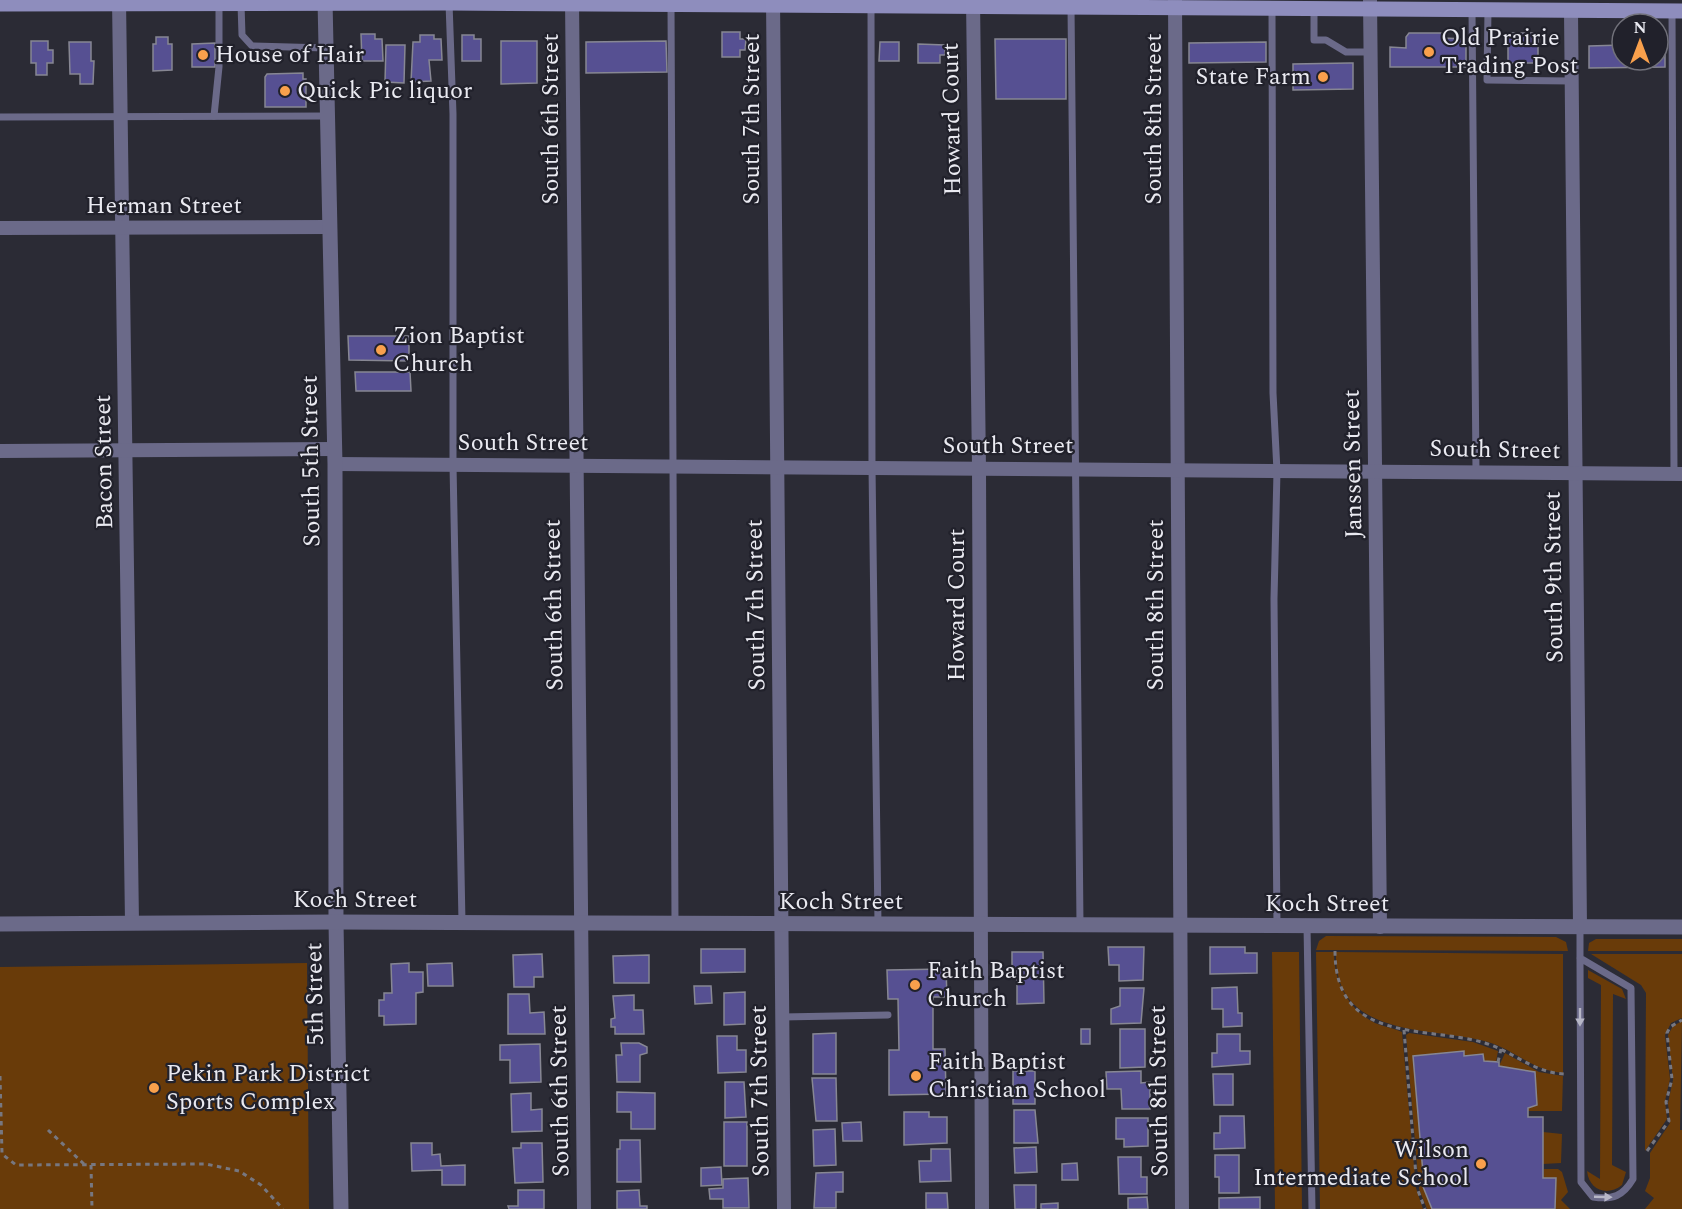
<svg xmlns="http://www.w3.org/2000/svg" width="1682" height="1209" font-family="Spectral,serif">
<rect width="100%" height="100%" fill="#2b2b35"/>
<g fill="#693b09">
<path d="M1326 936 1556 937 1566 942 1568 951 1316 950 1319 941Z"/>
<path d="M1596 939H1682V951H1588L1589 943Z"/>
<path d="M1272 952H1299L1302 1209H1275Z"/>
<path d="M1316 952H1334C1334 982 1348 1009 1375 1023 1384 1027 1394 1028 1402 1032L1416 1188 1423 1209H1320Z"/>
<path d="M1336 952 1563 954V1073C1533 1071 1515 1050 1488 1042 1432 1026 1333 1040 1336 952Z"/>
<path d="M1591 954H1682V1018L1671 1023 1665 1035 1670 1079 1665 1101 1667 1119 1645 1151 1646 993 1641 985Z"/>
<path d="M307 963 309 1209H0V967Z"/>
<path d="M1588 970 1622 989 1626 999 1613 994 1612 1165 1626 1172 1622 1185C1607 1197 1589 1190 1587 1171L1600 1179 1601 985 1588 978Z"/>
<path d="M1682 1021 1680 1130H1682V1209H1645L1654 1198 1645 1191 1650 1178V1153L1670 1123 1668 1103 1673 1080 1668 1035 1673 1026Z"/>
<path d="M1409 1033 1473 1042 1498 1051 1496 1062 1484 1061 1483 1054 1464 1056V1051L1413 1056 1423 1173 1426 1182 1422 1184 1432 1209H1427L1419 1189 1406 1035Z"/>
<path d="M1505 1053 1539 1072 1563 1076 1562 1111H1528V1108L1537 1105 1535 1072 1499 1066Z"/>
<path d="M1543 1132 1562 1134 1561 1163 1543 1164Z"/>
<path d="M1544 1169H1558L1562 1172 1568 1192 1561 1200 1570 1209H1555L1556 1178H1543Z"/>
</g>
<g fill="#565092" stroke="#878793" stroke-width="1.5">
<path d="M722 32H740V39H746L745 50H740V57H722Z"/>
<path d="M1409 33H1443V38L1466 39V67H1390V47L1406 48V37Z"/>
<rect x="1508" y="33" width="30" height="30"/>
<path d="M361 34H375V39H382L383 61H362Z"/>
<path d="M420 35H434V39H441L442 60H429L431 81 411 82 413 42H420Z"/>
<path d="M462 35H474V39H481V61H462Z"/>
<path d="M156 37H168V44H172V70L153 71V44H156Z"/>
<path d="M995 39H1066V99H996Z"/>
<path d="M31 41H48V50H53V63H47V75H36V63H31Z"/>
<path d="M501 41H537V83L501 84Z"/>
<path d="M666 41 667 72 586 73V42Z"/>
<path d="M69 42H91V61H94L93 84H80V74H70Z"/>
<path d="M880 42H899V61H879Z"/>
<path d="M1266 42V62L1189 63V43Z"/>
<path d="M215 43V67H192V44Z"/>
<path d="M918 44 945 45V55H940V63H918Z"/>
<path d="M386 45H405L404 83 385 82Z"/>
<path d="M1622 45V60H1658V47H1665V67L1589 68V46Z"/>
<path d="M1350 63H1353V89L1293 90V64Z"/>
<path d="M303 73V79H306V107H265V77L267 74Z"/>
<path d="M348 336H409V361L349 360Z"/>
<path d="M355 372H410L411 391H356Z"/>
<path d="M1108 947H1144L1143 980 1119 981V965H1109Z"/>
<path d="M1210 947H1245V953H1257V973L1210 974Z"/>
<path d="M701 949H745V972L701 973Z"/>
<path d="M1012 952H1043L1044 1003 1017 1004V970L1012 971Z"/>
<path d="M542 954 543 977H534V987H514L513 955Z"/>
<path d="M649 955V983H614L613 956Z"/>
<path d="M409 963V972H423V992L416 993V1024L384 1025V1016H379V1000H384V993H392L391 964Z"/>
<path d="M452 963 453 986H428L427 964Z"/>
<path d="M946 969 947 997H933V1049H945L946 1094 889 1095V1050H899L898 999H888L887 970Z"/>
<path d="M694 986H711L712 1003 695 1004Z"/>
<path d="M1237 987 1238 1013H1242V1026L1223 1027V1009H1212V988Z"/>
<path d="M1120 988H1144L1141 1023 1111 1024V1009L1120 1006Z"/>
<path d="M745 992V1024L724 1025V993Z"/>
<path d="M508 994H529L530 1013 544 1012 545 1034H508Z"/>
<path d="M634 995V1010H643L644 1034H615V1027H611V1019L615 1018 613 996Z"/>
<rect x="1081" y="1029" width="9" height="15"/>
<path d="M1120 1029H1145V1067L1120 1068Z"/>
<path d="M836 1033V1074H813V1034Z"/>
<path d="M1217 1034H1240V1051H1250V1064L1212 1067V1053H1217Z"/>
<path d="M717 1036H737V1050H746V1072L718 1073Z"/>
<path d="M621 1043H639L647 1047V1053L640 1055V1082H617L616 1055H622Z"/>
<path d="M540 1044 541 1082 510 1083V1060H500V1045Z"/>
<path d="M1464 1051V1056L1483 1054 1484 1061 1499 1062V1066L1535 1072 1537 1105 1528 1108V1117H1543V1178H1556L1555 1209H1432L1422 1184 1426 1182 1423 1173 1413 1056Z"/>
<rect x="1013" y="1071" width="22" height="33"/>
<path d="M1141 1071V1083L1150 1082V1109H1122L1121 1089H1107L1106 1072Z"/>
<path d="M1213 1074H1233V1105H1214Z"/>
<path d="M812 1078H836L837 1121H816Z"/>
<path d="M725 1082H744L746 1117 725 1118Z"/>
<path d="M617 1092 655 1093V1129H631V1112H617Z"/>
<path d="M531 1093V1110L542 1109V1131L512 1132 511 1094Z"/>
<path d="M1014 1110H1035L1038 1143H1014Z"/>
<path d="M904 1112H929V1117H947V1143L904 1145Z"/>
<path d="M1220 1116H1244L1245 1148 1214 1149V1133H1220Z"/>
<path d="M1116 1118H1148V1146L1124 1147V1139H1116Z"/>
<rect x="724" y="1122" width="23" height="44"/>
<path d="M861 1122 862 1141H843L842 1123Z"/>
<path d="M835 1129 836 1165 814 1166 813 1130Z"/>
<path d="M620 1140H640L641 1182H617V1149H620Z"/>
<path d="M411 1143H432V1155L440 1154 441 1166 465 1165V1185H442V1170L412 1171Z"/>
<path d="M521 1143H542L543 1182 515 1183 513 1148H521Z"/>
<path d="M1036 1147 1037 1172 1015 1173 1014 1148Z"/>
<path d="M931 1149H950L951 1181 920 1182 919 1161H931Z"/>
<path d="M1215 1155H1239V1193H1219V1177H1215Z"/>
<path d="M1118 1157H1141V1177H1147V1194H1119Z"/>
<path d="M1077 1163 1078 1180H1062V1164Z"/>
<path d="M721 1167 722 1185 701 1186V1168Z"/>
<path d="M843 1172V1192H836V1208H814L816 1173Z"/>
<path d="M748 1178 749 1208H723V1199H710L709 1189 723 1188V1179Z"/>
<path d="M1014 1185H1036V1209H1015Z"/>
<path d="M518 1190H544V1209H509L508 1206H518Z"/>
<path d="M639 1190 640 1206H647V1209H617V1191Z"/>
<path d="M926 1193H947L948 1209H926Z"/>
<path d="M1147 1197 1148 1209H1128V1198Z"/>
<path d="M1260 1197V1209H1219V1198Z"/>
<path d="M1058 1203V1209H1041V1204Z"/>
</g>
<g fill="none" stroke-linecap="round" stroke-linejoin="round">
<g stroke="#777780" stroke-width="3" stroke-dasharray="4.5 4.5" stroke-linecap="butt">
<path d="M1335 951C1335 1045 1426 1025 1485 1043 1514 1052 1534 1073 1565 1074"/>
<path d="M1404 1030 1417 1188 1425 1209"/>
<path d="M1498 1062 1501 1049"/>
<path d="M0 1076 2 1154 16 1165 206 1164 239 1171 261 1185 283 1209"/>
<path d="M48 1130 85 1165"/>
<path d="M1647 1151 1669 1121 1666 1102 1672 1079 1667 1033 1670 1027 1682 1020"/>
<path d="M91 1165 92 1209"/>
</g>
<g stroke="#6b6a89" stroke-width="7">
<path d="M449 3 453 114V465L462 922"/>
<path d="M671 3 675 923"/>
<path d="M241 4 242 35 252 46 326 48"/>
<path d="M871 6 872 467 878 924"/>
<path d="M1071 6 1080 924"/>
<path d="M1272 10 1273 393 1277 471 1274 599 1277 926"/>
<path d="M1314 10V40H1326L1346 52H1372"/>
<path d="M1472 10 1476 472"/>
<path d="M1488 10 1487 80 1572 81"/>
<path d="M1672 11 1674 474"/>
<path d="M214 116 219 67V3"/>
<path d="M0 117 327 116"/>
<path d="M1307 926 1312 1209"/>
<path d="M1580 927V958L1581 1182 1593 1197C1613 1200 1623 1196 1633 1179L1631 988 1580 958"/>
<path d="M782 1017 888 1015"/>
</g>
<g stroke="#6b6a89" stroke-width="14">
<path d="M119 0 132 923"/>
<path d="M572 0 584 1209"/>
<path d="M773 0 784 1209"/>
<path d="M973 0 979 468 982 1209"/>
<path d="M1175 0 1182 1209"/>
<path d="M1370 0 1380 927"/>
<path d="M1571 11 1580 927"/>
<path d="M0 228 329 227"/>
<path d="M0 451 334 449"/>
<path d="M335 464 1682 474"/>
</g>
<g stroke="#6b6a89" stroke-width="15">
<path d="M325 0 335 464 336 922 341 1209"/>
<path d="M0 924 336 922 1682 927"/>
</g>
<path stroke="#8e8dbd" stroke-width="15" d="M0 4 449 3 1682 11"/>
</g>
<defs><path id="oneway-solid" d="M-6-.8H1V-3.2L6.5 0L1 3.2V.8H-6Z" transform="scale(1.5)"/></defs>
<g fill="#b7b7c7">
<use href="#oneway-solid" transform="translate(1580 1017) rotate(90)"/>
<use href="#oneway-solid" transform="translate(1603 1197) rotate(2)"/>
</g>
<g fill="#f9a04c" stroke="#21212b" stroke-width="2">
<circle cx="1429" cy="52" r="6"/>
<circle cx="203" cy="55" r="6"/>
<circle cx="1323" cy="77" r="6"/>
<circle cx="285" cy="91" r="6"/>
<circle cx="381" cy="350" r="6"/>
<circle cx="915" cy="985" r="6"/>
<circle cx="916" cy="1076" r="6"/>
<circle cx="154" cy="1088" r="6"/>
<circle cx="1481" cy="1164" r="6"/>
</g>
<g text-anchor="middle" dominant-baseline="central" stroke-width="4.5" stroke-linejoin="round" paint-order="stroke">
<g font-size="24" fill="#eaeaf1" stroke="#21212b" text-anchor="start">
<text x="1441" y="38">Old Prairie<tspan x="1441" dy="28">Trading Post</tspan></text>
<text x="215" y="55">House of Hair</text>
<text x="1311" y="77" text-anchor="end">State Farm</text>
<text x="297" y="91">Quick Pic liquor</text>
<text x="393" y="336">Zion Baptist<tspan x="393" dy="28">Church</tspan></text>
<text x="927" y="971">Faith Baptist<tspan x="927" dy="28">Church</tspan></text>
<text x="928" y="1062">Faith Baptist<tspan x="928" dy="28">Christian School</tspan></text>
<text x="166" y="1074">Pekin Park District<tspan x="166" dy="28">Sports Complex</tspan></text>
<text x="1469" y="1150" text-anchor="end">Wilson<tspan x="1469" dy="28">Intermediate School</tspan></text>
</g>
<g font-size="24" fill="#eaeaf1" stroke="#21212b">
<text transform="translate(551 119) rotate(-90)">South 6th Street</text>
<text transform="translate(752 119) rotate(-90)">South 7th Street</text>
<text transform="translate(952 119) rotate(-91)">Howard Court</text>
<text transform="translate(1154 119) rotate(-90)">South 8th Street</text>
<text x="164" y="206">Herman Street</text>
<text x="523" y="443">South Street</text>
<text x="1008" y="446">South Street</text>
<text transform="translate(1495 450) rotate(1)">South Street</text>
<text transform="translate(311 461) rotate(-91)">South 5th Street</text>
<text transform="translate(104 462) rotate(-91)">Bacon Street</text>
<text transform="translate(1353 464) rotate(-91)">Janssen Street</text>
<text transform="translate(1554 577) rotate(-91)">South 9th Street</text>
<text transform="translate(554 605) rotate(-91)">South 6th Street</text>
<text transform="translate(756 605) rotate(-91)">South 7th Street</text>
<text transform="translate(957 605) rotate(-90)">Howard Court</text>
<text transform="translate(1156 605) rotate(-90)">South 8th Street</text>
<text x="355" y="900">Koch Street</text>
<text x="841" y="902">Koch Street</text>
<text x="1327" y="904">Koch Street</text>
<text transform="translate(315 994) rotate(-91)">5th Street</text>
<text transform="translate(560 1091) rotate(-91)">South 6th Street</text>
<text transform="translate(760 1091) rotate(-91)">South 7th Street</text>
<text transform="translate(1159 1091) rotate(-91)">South 8th Street</text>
</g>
</g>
<g transform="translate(1640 42)"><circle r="28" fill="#21212b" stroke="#71717a" stroke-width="1.5"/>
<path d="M0-4.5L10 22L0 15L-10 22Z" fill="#f9a04c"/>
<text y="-9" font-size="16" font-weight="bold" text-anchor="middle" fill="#eaeaf1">N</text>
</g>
</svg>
